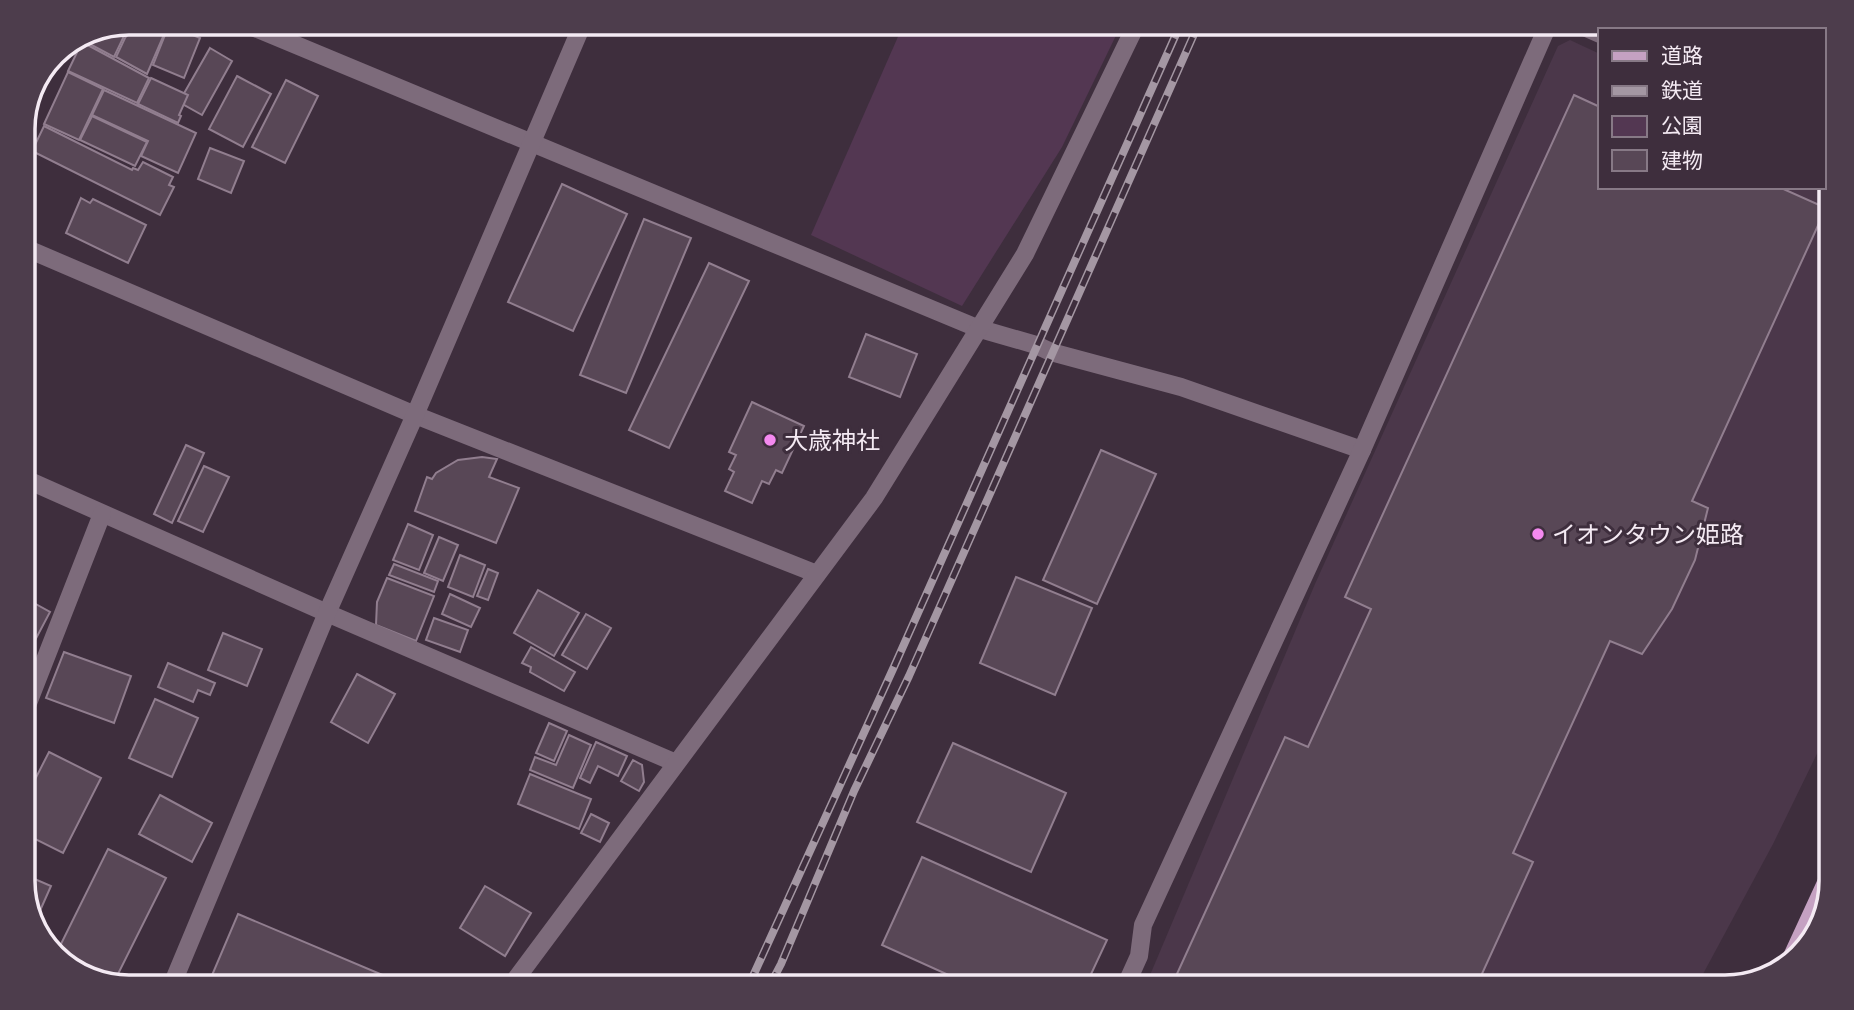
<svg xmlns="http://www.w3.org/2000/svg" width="1854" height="1010" font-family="'Asap Condensed','Noto Sans JP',sans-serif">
<rect width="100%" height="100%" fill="#3e2e3d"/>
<path fill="#4b374a" d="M1570 40 1600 54V187H1824V150L1831 153V725L1773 844 1696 987H1145L1315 584 1558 46Z"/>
<path fill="#533752" d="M904 23H1122L1062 147 962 306 811 235Z"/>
<g fill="#584756" stroke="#917e8f" stroke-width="2">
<path d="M131 23 127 34 115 29 129 23Z"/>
<path d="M137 23H169L147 74 116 57 125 38Z"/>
<path d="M169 25 200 38 184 78 153 65Z"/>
<path d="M113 29 125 34 114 57 84 41Z"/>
<path d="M82 42 149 78 137 103 68 71Z"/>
<path d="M210 48 232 61 202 115 179 102Z"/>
<path d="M68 72 103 89 79 140 44 124Z"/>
<path d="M237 76 271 94 243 147 209 129Z"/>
<path d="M151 78 188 95 179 115 181 116 178 123 138 104Z"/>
<path d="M286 80 318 96 285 163 252 147Z"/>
<path d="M104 90 196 133 178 173 141 156 148 141 92 115Z"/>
<path d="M1574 95 1600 107V187H1779L1826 208 1692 501 1708 508 1695 560 1672 609 1642 654 1610 641 1513 853 1533 862 1476 987H1171L1285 737 1308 747 1371 609 1345 597Z"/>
<path d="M92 116 147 142 135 166 80 140Z"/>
<path d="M44 126 132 170 133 168 138 170 143 162 173 177 169 185 174 187 160 215 32 151Z"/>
<path d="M210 148 244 161 231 193 198 179Z"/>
<path d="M562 184 627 214 573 331 508 302Z"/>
<path d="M81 198 90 203 93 199 146 225 128 263 66 233Z"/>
<path d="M644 219 691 238 626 393 580 375Z"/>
<path d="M709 263 749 281 669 448 629 430Z"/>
<path d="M866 334 917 354 900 397 849 377Z"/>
<path d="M752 402 804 426 782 473 776 470 769 484 762 481 752 503 725 491 734 472 729 469 736 455 729 452Z"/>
<path d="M186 445 204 453 172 523 154 514Z"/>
<path d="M1101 450 1156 474 1097 604 1043 580Z"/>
<path d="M482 457 497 459 489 477 519 488 496 543 415 511 427 477 432 479 436 473 458 460Z"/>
<path d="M204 466 229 477 203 532 178 521Z"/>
<path d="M408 524 433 535 419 570 393 560Z"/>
<path d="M439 537 458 545 443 581 424 573Z"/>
<path d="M460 555 485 565 473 597 448 587Z"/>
<path d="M394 564 438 581 434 592 389 575Z"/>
<path d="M488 569 498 573 488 600 477 596Z"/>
<path d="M1016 577 1092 608 1055 695 980 663Z"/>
<path d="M387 578 434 596 416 641 376 625 377 602Z"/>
<path d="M538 590 579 613 554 656 514 633Z"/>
<path d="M450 594 480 608 471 627 442 614Z"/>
<path d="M23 597 50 612 31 648 23 644Z"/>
<path d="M586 614 611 628 587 669 562 655Z"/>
<path d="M434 618 468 630 460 652 426 640Z"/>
<path d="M223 633 262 649 247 686 208 670Z"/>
<path d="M531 647 575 672 564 691 530 672 531 667 522 663Z"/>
<path d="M64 652 131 676 114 723 46 698Z"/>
<path d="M168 663 215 683 210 695 198 690 193 702 158 687Z"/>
<path d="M357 674 395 694 368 743 331 722Z"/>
<path d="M155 699 198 718 172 777 129 758Z"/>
<path d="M549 723 567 731 554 761 536 753Z"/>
<path d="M569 735 591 745 573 788 530 770 535 757 556 765Z"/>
<path d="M596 742 627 756 618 776 598 766 590 783 580 778Z"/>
<path d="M953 743 1066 793 1031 872 917 822Z"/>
<path d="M49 752 101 778 63 853 23 833V803Z"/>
<path d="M633 760 642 765 644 782 639 791 621 781Z"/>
<path d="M530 774 591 799 579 829 518 804Z"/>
<path d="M160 795 212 823 192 862 139 834Z"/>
<path d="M591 814 609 823 600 842 581 833Z"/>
<path d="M108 849 166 878 114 982 56 954Z"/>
<path d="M922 857 1107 940 1085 987H975L882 945Z"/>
<path d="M23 874 51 886 35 922 23 888Z"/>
<path d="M485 886 531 913 505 956 460 928Z"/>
<path d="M238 914 411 987H207Z"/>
</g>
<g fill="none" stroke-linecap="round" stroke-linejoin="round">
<g stroke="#7d6b7b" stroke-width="18">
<path d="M243 23 977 328 1036 345 1051 352 1181 387 1362 450"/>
<path d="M1575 23 1600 34"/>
<path d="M1824 131 1831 134"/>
<path d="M23 247 415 415 817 574"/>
<path d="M23 478 327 613 676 763"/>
<path d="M23 716 102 514"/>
<path d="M171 987 327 613 415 415 583 23"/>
<path d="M510 987 874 498 1025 254 1137 23"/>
<path d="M1125 987 1139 956 1143 925 1362 450 1549 23"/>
</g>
<path stroke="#c5a1c2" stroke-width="18" d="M1789 963 1831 872"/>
<defs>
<g id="rail">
<path d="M748 987 893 669 1181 23"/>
<path d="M769 987 781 964 854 791 909 676 1199 23"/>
</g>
</defs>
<use href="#rail" stroke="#a497a3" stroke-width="8"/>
<use href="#rail" stroke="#3e2e3d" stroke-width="5" stroke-dasharray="16" stroke-linecap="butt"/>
</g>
<g fill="#f489ef" stroke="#3e2e3d" stroke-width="2.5">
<circle cx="770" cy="440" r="7"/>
<circle cx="1538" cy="534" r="7"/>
</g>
<g text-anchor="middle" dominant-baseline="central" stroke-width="6" stroke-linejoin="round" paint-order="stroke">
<g font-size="24" fill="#f4eaf3" stroke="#3e2e3d" text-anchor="start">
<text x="784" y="440">大歳神社</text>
<text x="1552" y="534">イオンタウン姫路</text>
</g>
</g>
<path d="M0 0H1854V1010H0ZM129 35H1725A94 94 0 0 1 1819 129V881A94 94 0 0 1 1725 975H129A94 94 0 0 1 35 881V129A94 94 0 0 1 129 35Z" fill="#4d3d4c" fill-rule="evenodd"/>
<path fill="none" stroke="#f4eaf3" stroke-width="3.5" d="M129 35H1725A94 94 0 0 1 1819 129V881A94 94 0 0 1 1725 975H129A94 94 0 0 1 35 881V129A94 94 0 0 1 129 35Z"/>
<rect x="1598" y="28" width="228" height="161" fill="#3e2e3d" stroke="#877986" stroke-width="2"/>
<rect x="1612" y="51" width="35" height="10" fill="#c5a1c2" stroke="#877986" stroke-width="2"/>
<text x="1661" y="63" font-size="21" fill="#f4eaf3">道路</text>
<rect x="1612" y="86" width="35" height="10" fill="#a497a3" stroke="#877986" stroke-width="2"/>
<text x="1661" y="98" font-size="21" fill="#f4eaf3">鉄道</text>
<rect x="1612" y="116" width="35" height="21" fill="#533752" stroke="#877986" stroke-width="2"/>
<text x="1661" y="133" font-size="21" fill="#f4eaf3">公園</text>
<rect x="1612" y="150" width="35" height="21" fill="#584756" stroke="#877986" stroke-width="2"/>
<text x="1661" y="168" font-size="21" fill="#f4eaf3">建物</text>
</svg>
